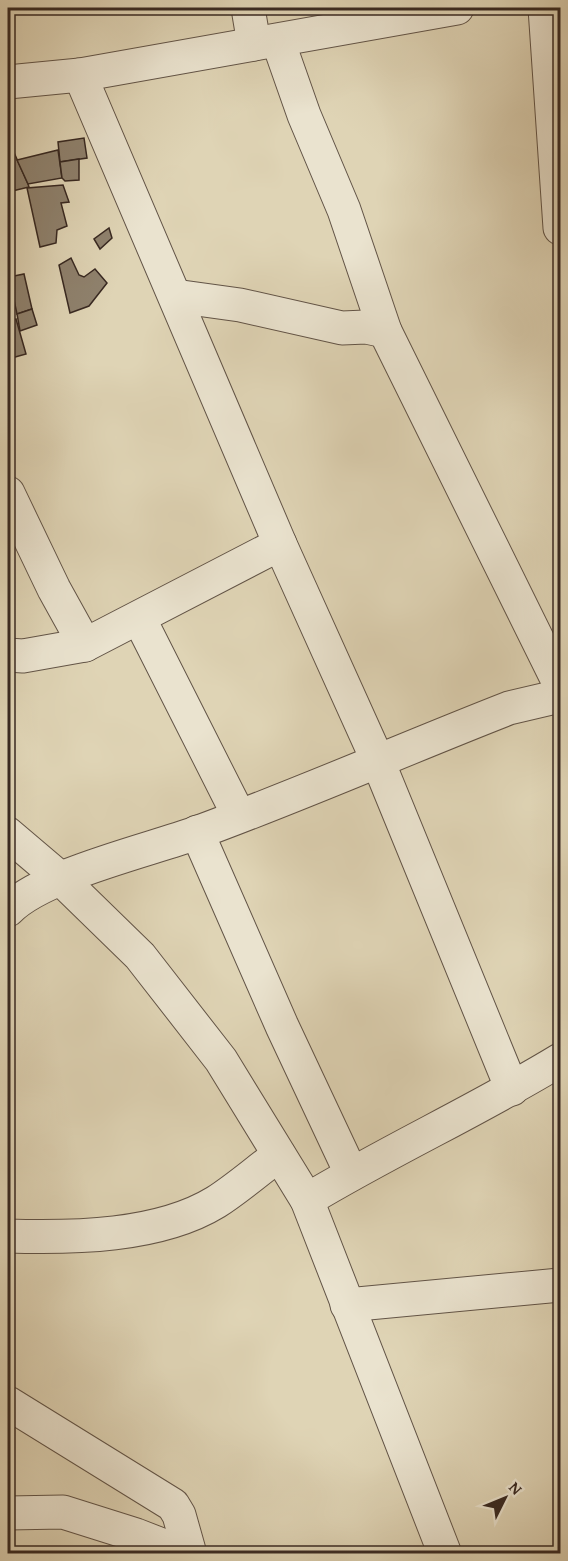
<svg xmlns="http://www.w3.org/2000/svg" width="568" height="1561" font-family="'Gentium Book Plus',serif">
<rect width="100%" height="100%" fill="#dfd4b5"/>
<filter id="stains"><feTurbulence type="fractalNoise" baseFrequency=".00333" numOctaves="4"/><feColorMatrix values="0 0 0 0 .2 0 0 0 0 .09 0 0 0 0 .02 0 0 0 .5 -.17"/></filter>
<radialGradient id="worn" r=".72"><stop offset=".6" stop-color="#630" stop-opacity="0"/><stop offset="1" stop-color="#630" stop-opacity=".3"/></radialGradient>
<g fill="#8f826e" stroke="#382922" stroke-width="1.5">
<path d="M84 138 87 158 60 162 58 142Z"/>
<path d="M8 139 28 184 29 187 8 192Z"/>
<path d="M58 150 62 178 28 184 17 160Z"/>
<path d="M79 159V180L65 181 62 178 60 162Z"/>
<path d="M63 185 69 202 61 203 67 226 57 230 56 243 40 247 27 188Z"/>
<path d="M109 228 112 238 100 249 94 239Z"/>
<path d="M71 258 79 275 84 277 95 269 107 283 89 306 70 313 59 265Z"/>
<path d="M24 274 32 309 17 314 9 277Z"/>
<path d="M32 309 37 325 20 331 17 314Z"/>
<path d="M16 319 26 354 8 359V322Z"/>
</g>
<g fill="none" stroke-linecap="round" stroke-linejoin="round">
<defs>
<g id="minor">
<path d="M248 8 254 44"/>
<path d="M545 8 560 228"/>
<path d="M278 41 304 115 344 210 385 331 560 685"/>
<path d="M80 75 280 544 377 759 512 1089"/>
<path d="M8 82 80 75 457 8"/>
<path d="M175 296 240 305 342 328 366 327 385 331"/>
<path d="M8 493 54 589 85 645 280 544"/>
<path d="M139 618 239 816"/>
<path d="M8 655 23 656 85 645"/>
<path d="M197 832 282 1026 351 1173"/>
<path d="M8 834 61 879 140 956 221 1060 307 1200 445 1554"/>
<path d="M8 910C42 875 146 851 196 833 300 795 404 749 509 708L560 696"/>
<path d="M307 1200C390 1150 478 1110 560 1060"/>
<path d="M8 1236C72 1238 159 1237 216 1202 238 1188 258 1170 279 1155"/>
<path d="M347 1305 560 1285"/>
<path d="M8 1403 173 1505 179 1515 190 1554"/>
<path d="M8 1513 63 1512 136 1535 185 1554"/>
</g>
</defs>
<use href="#minor" stroke="#625447" stroke-width="35"/>
<use href="#minor" stroke="#eae3cf" stroke-width="33"/>
</g>
<rect width="568" height="1561" fill="none" stroke="#dfd4b5" stroke-width="30"/>
<rect x="9" y="9" width="550" height="1543" fill="none" stroke="#382922" stroke-width="3"/>
<rect x="15" y="15" width="538" height="1531" fill="none" stroke="#382922" stroke-width="1.5"/>
<g transform="translate(505 1498) rotate(47)" stroke="#eae3cf" stroke-width="4.5" paint-order="stroke">
<path d="M0-4.5L10 22L0 15L-10 22Z" fill="#382922"/>
<text y="-9" font-size="16" font-weight="bold" text-anchor="middle" fill="#382922">N</text>
</g>
<rect width="100%" height="100%" filter="url(#stains)"/>
<rect width="100%" height="100%" fill="url(#worn)"/>
</svg>
